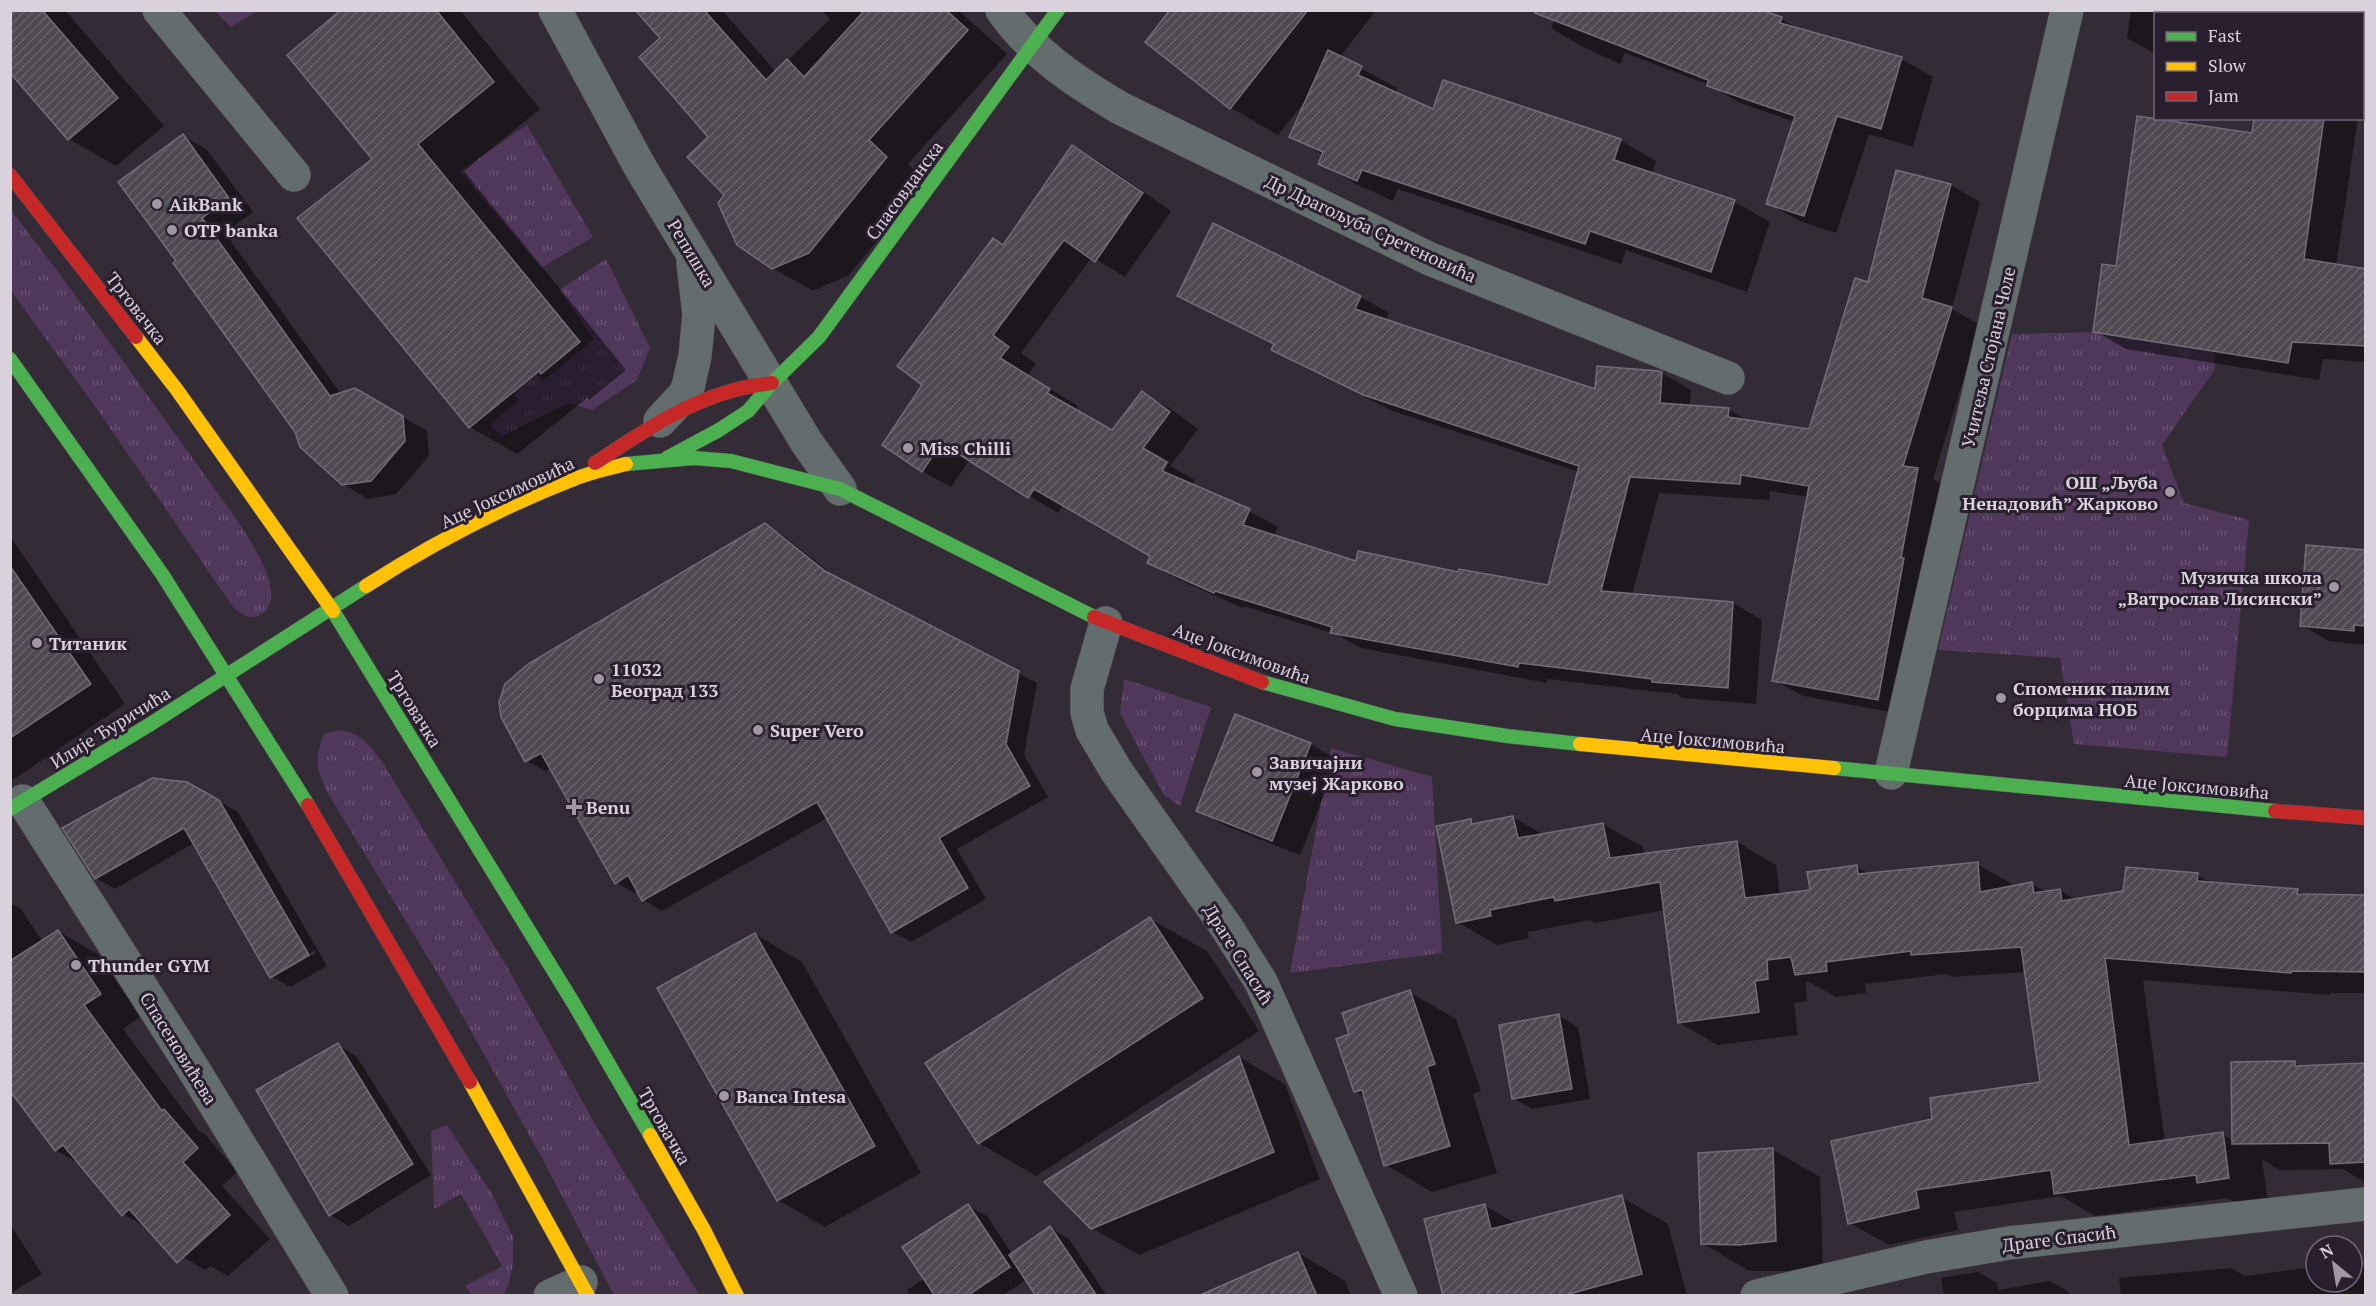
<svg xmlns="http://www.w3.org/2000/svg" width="2376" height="1306" font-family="'PT Serif',serif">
<defs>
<pattern id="grass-tufts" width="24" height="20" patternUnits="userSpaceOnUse" patternTransform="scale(1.5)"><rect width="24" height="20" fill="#50385b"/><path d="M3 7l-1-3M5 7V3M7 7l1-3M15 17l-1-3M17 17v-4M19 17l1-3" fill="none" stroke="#695472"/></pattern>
<pattern id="forest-firs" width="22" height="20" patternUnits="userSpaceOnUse" patternTransform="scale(1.5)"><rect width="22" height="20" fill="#50385b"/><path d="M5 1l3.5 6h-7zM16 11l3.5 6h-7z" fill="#695472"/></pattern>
<pattern id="building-hatch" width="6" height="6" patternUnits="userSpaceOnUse" patternTransform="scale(1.5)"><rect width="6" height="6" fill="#4f4952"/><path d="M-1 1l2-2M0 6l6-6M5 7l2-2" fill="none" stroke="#68626a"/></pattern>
</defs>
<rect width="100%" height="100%" fill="#332c36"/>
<g fill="url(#grass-tufts)">
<path d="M527 125 593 237 541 268 460 171Z"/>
<path d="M11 210 65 281 235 517C247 536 294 601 258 616 248 620 240 613 233 607L97 409 11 291Z"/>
<path d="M606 259 650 348 637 380 592 410 569 403 502 436 490 425 519 400 506 383 530 366 543 381 594 339 559 290Z"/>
<path d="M2093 332 2214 351 2215 369 2162 445 2184 503 2249 520 2227 757 2074 744 2060 658 1938 650 2012 334Z"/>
<path d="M1124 679 1211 707 1180 806 1164 795 1120 713Z"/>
<path d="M338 730C361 733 367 742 381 760L507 967 598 1129 699 1295H614L542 1158 452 997 327 792C316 766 314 760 324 734Z"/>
<path d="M1331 748 1432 777 1442 953 1290 973Z"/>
<path d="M447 1125 492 1194 513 1237V1263L509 1284 503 1295H472L465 1286 502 1266 461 1194 434 1209 431 1131Z"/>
</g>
<path fill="url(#forest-firs)" d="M215 11H258L231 27Z"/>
<g fill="#0007" fill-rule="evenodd">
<path d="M10 10H65L164 126 116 166 69 139Z"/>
<path d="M343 10H460L540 109 464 171 626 370 589 400 587 398 517 454 470 427 300 218 374 159Z"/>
<path d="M637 10H722L776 72 830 19 821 10H958L1007 54 908 164 926 181 849 275 813 291 773 268 726 195 710 137 662 39Z"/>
<path d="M1172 10H1376L1340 57 1397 88 1395 93 1434 111 1620 140 1656 161 1652 174 1735 202 1770 222 1747 292 1626 250 1621 264 1398 189 1393 201 1356 184 1320 163 1323 155 1291 136 1306 100 1278 135 1231 108 1147 42Z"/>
<path d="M2131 10H2366V67L2362 87V14H2156V54L2127 38Z"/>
<path d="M1556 17 1781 19 1804 32 1901 59 1933 77 1913 147 1869 134 1836 233 1800 221 1768 203 1795 122 1740 103 1709 85 1625 53 1620 64 1583 47 1551 28Z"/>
<path d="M2256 118H2358L2336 266 2366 270V362L2323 359 2319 380 2126 349 2095 331 2117 268 2254 134Z"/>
<path d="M183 136 207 150 253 212 225 233 341 394 355 389 427 431 429 456 396 494 368 499 343 484 296 431 178 261Z"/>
<path d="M1073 147 1102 163 1171 211 1125 277 1092 257 1021 353 1036 364 1028 375 1078 406 1075 411 1113 432 1143 393 1171 409 1198 429 1170 466 1195 480 1192 485 1249 511 1278 527 1274 536 1357 563 1460 573 1549 586 1579 472 1393 411 1301 366 1273 350 1275 345 1179 295 1214 225 1361 297 1389 313 1386 321 1597 391 1662 373 1691 390 1690 406 1728 409 1749 422 1810 431 1869 284 1897 172 1951 185 1980 202 1952 309 1980 325 1933 479 1947 487 1907 715 1803 696 1774 680 1808 497 1770 491 1769 500 1659 493 1632 595 1733 603 1762 620 1756 704 1682 698 1677 694 1547 679V683L1361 648 1338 635 1244 606 1243 608 1177 579 1148 563 1152 555 1063 505 1058 513 970 459 951 487 922 471 924 384 1004 246ZM1166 461H1170L1160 478 1157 476Z"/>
<path d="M765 525 784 536 839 580 1037 683 1024 755 1048 797 957 849 986 899 911 942 892 932 827 818 662 911 644 900 638 891 634 893 616 882 551 768 545 771 527 761Z"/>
<path d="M10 536 125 704 13 780 10 779Z"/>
<path d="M2366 551V645L2329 641 2301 625Z"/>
<path d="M1310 744 1338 760 1300 855 1226 826 1198 810Z"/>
<path d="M187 783 238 812 327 966 290 987 271 976 194 843 115 889 96 878ZM315 950 316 953 279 974V971Z"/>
<path d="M1513 817 1544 835 1603 824 1643 847 1644 855 1737 842 1776 865 1780 895 1812 891 1857 867 1870 874 1977 864 2017 887 2032 884 2046 892 2059 890 2076 900 2125 893 2197 875 2214 884 2297 891 2307 896 2366 897V993H2330V995L2143 980 2165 1142 2222 1134 2233 1140 2295 1063 2303 1067 2366 1064V1183L2343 1169 2280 1170 2262 1160 2268 1200 2238 1204 2227 1198 2095 1216 2061 1196 1954 1212 1958 1230 1889 1245 1850 1223 1934 1120 2041 1083 2026 972 1952 977 1946 974 1865 984 1866 993 1836 997 1809 982H1806L1807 1001 1794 1003 1798 1035 1718 1045 1679 1023 1665 910 1595 923 1590 920 1528 932 1529 938 1497 945 1457 922 1471 821 1478 824Z"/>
<path d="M10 903 21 909 43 942 58 931 99 955 140 1017 123 1029 199 1131 205 1134 237 1172 222 1186 270 1239 228 1276 210 1266 205 1270 164 1246 149 1229 123 1214 81 1165 56 1150 10 1085Z"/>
<path d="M1150 919 1207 951 1259 1031 1036 1176 979 1143Z"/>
<path d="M755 934 802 962 921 1173 825 1227 778 1200Z"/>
<path d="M1409 992 1456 1019 1481 1091 1473 1094 1497 1173 1432 1192 1386 1165 1365 1097 1355 1091 1350 1035Z"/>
<path d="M1559 1016 1578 1027 1590 1099 1532 1109 1513 1098Z"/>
<path d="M338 1045 356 1056 431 1175 349 1226 330 1215Z"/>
<path d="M1239 1057 1285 1084 1320 1179 1139 1255 1092 1228Z"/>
<path d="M1773 1150 1820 1177 1823 1268 1787 1271H1749L1702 1243Z"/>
<path d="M1621 1197 1668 1224 1687 1296H1445L1485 1206 1517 1224Z"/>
<path d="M968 1206 987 1216 1012 1254 1050 1228 1069 1239 1107 1296H1038L1027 1279 1002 1296H910L907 1290 925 1278Z"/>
<path d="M10 1224 42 1274 11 1293 12 1296H10Z"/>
<path d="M1298 1253 1345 1281 1351 1296H1202Z"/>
<path d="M2366 1266V1296H2121L2119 1278 2231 1268 2245 1276 2306 1268 2316 1272V1282H2352V1267Z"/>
<path d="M1978 1272 1997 1283 1998 1290 2050 1281 2068 1291 2069 1296H1944L1941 1278Z"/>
</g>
<g fill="url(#building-hatch)" stroke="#736d76" stroke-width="1.5">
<path d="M10 10H42L118 98 68 140 10 73Z"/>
<path d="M341 10H436L494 82 418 144 580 342 541 374 539 371 469 428 297 218 372 159 287 55Z"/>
<path d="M635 10H704L766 80 787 59 804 77 865 10H946L968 30 869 140 887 157 809 253 772 269 737 245 718 203 724 195 687 157 708 137 639 57 660 38Z"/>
<path d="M1170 10H1308L1230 109 1145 42Z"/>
<path d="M1536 10H1761L1782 17 1780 23 1902 57 1881 129 1837 116 1804 216 1766 204 1795 116 1707 86 1708 80 1535 13Z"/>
<path d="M1328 50 1362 66 1358 75 1433 109 1443 80 1621 139 1614 160 1735 200 1711 272 1590 231 1585 244 1362 170 1357 181 1318 164 1323 152 1289 137Z"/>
<path d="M2137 116 2252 133 2254 118H2324L2304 259 2366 269V346L2292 342 2288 363 2093 332 2102 264 2116 266Z"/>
<path d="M183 134 229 198 202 218 330 396 355 388 403 416 405 441 371 481 342 485 300 447 295 432 173 263 176 261 118 182Z"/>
<path d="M1072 145 1143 193 1095 262 1064 240 993 335 1009 347 1000 358 1050 389 1047 393 1112 430 1142 391 1170 412 1143 448 1167 462 1162 471 1250 509 1243 525 1356 561 1358 551 1458 572 1459 569 1548 585 1579 466 1363 395 1271 350 1274 344 1177 296 1213 223 1361 296 1355 309 1595 389 1597 366 1659 371 1662 372 1660 403 1729 408 1728 417 1809 429 1855 278 1868 282 1896 170 1951 184 1922 298 1952 307 1903 466 1918 468 1901 558H1904L1878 700 1772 681 1809 486 1741 475 1740 484 1630 477 1601 591 1733 602 1728 688 1652 682V679L1519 663 1518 667 1330 633 1332 627 1215 591 1214 593 1147 563 1150 556 1034 489 1028 498 941 443 922 472 882 445 922 385 897 366 993 238 1003 245Z"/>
<path d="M765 523 825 571 1019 671 1006 744 1030 786 939 838 968 888 891 933 817 802 642 901 628 875 615 884 541 753 525 762 501 717 499 702 505 684 528 664Z"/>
<path d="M2306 545 2366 550V626L2354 625V631L2300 626Z"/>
<path d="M10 566 91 684 10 738Z"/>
<path d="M1235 714 1311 743 1272 841 1196 811Z"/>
<path d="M152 778 187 782 219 800 309 955 270 978 184 828 95 879 62 828Z"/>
<path d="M1513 816 1518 838 1603 823 1610 858 1737 841 1745 898 1810 890 1807 872 1857 865 1858 874 1978 862 1980 892 2032 882 2034 893 2060 889 2062 901 2123 891 2126 867 2198 873 2197 881 2298 889 2297 894 2366 895V972L2291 971V973L2105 958 2129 1145 2223 1132 2229 1178 2197 1183 2196 1175 2054 1194 2051 1170 1916 1190 1919 1208 1848 1224 1831 1141 1932 1119 1930 1098 2040 1082 2021 947 1911 955V951L1826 962 1827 971 1795 975 1791 957 1767 960 1768 979 1755 981 1759 1012 1678 1023 1660 882 1555 901 1554 897 1490 910 1491 916 1456 923 1436 826 1471 819 1472 824Z"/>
<path d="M1150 917 1203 998 978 1144 925 1063Z"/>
<path d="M58 930 101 994 84 1005 162 1111 164 1109 198 1148 183 1162 230 1215 177 1263 129 1209 122 1216 63 1145 55 1151 10 1091V961Z"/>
<path d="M755 933 875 1146 777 1201 657 988Z"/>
<path d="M1410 990 1435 1064 1427 1067 1450 1146 1384 1166 1362 1090 1354 1092 1336 1039 1349 1034 1342 1013Z"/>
<path d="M1559 1014 1572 1089 1512 1099 1499 1025Z"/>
<path d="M338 1043 413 1164 329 1216 256 1090Z"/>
<path d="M1239 1056 1274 1152 1091 1229 1044 1182Z"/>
<path d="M2295 1061V1066L2366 1063V1162L2330 1164 2329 1143 2232 1144 2231 1062Z"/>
<path d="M1773 1148 1776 1241 1739 1245 1701 1244 1698 1153Z"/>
<path d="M1622 1195 1642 1274 1562 1296H1443L1424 1219 1485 1204 1491 1229Z"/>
<path d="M968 1204 1010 1267 967 1296H935L902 1247Z"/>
<path d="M1050 1226 1097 1296H1036L1009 1255Z"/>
<path d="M1298 1252 1317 1296H1198Z"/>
</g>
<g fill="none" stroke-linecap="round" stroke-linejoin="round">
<defs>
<g id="street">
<path d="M159 10 294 175"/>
<path d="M555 10 640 167 807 443 840 489"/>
<path d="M1002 10C1032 53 1076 82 1120 108L1430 259 1728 378"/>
<path d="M660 421 684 395 688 387 695 356 699 315 693 263"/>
<path d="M1106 623 1087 689V713L1092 730 1117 772 1227 928 1261 982 1401 1296"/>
<path d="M1891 773 2067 10"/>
<path d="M23 801 194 1070 332 1296"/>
<path d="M550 1296 581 1282"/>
<path d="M1757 1296 1926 1257 2009 1243 2366 1204"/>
</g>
<g id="fast">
<path d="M10 359 162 574 308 805"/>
<path d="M667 458 719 430 748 411 772 383 819 337 1058 10"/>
<path d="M626 464 694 458 731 461 840 489 1094 617"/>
<path d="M333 611 574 1004 650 1135"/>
<path d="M1262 682 1395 719 1507 736 1580 744"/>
<path d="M1834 768 2275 811"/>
<path d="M10 809 149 725 366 586"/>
</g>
<g id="slow">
<path d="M136 337 177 390 333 611"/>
<path d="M366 586C430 545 498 509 569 481 587 473 607 469 626 464"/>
<path d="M1580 744 1834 768"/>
<path d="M470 1082 588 1296"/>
<path d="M650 1135 704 1230 737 1296"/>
</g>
<g id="jam">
<path d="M10 175 136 337"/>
<path d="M595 463C638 435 681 405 731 391 744 387 758 385 772 383"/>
<path d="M1094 617 1262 682"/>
<path d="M308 805 470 1082"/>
<path d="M2275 811 2366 818"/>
</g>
</defs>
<use href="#street" stroke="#504b53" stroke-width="34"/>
<use href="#fast" stroke="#504b53" stroke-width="15"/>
<use href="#slow" stroke="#504b53" stroke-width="15"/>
<use href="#jam" stroke="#504b53" stroke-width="15"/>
<use href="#street" stroke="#636d6d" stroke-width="33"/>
<use href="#fast" stroke="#4caf50" stroke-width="14"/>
<use href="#slow" stroke="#ffc107" stroke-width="14"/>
<use href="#jam" stroke="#c62828" stroke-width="14"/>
</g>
<g fill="#9f97a2" stroke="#2a1f2f" stroke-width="2">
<circle cx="157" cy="204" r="6"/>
<circle cx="172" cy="230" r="6"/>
<circle cx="908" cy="448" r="6"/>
<circle cx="2170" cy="492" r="6"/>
<circle cx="2334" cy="587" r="6"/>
<circle cx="37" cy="643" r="6"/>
<circle cx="599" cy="679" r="6"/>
<circle cx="2001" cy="698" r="6"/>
<circle cx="758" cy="730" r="6"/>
<circle cx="1257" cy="772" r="6"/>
<path d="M571 798h6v6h6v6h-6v6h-6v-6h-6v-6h6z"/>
<circle cx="76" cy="965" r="6"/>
<circle cx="724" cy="1096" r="6"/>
</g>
<g text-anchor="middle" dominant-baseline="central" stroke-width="6" stroke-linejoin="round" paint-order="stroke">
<g font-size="18" fill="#d9d1dc" stroke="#2a1f2f">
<text transform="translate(904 190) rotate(-54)">Спасовданска</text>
<text transform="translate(1371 228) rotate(25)">Др Драгољуба Сретеновића</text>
<text transform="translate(692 253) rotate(59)">Репишка</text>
<text transform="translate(137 308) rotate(52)">Трговачка</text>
<text transform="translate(1988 357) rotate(-77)">Учитеља Стојана Чоле</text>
<text transform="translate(507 492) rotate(-25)">Аце Јоксимовића</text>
<text transform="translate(1242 653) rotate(20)">Аце Јоксимовића</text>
<text transform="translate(415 709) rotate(58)">Трговачка</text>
<text transform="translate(110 727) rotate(-32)">Илије Ђуричића</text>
<text transform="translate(1713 740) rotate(5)">Аце Јоксимовића</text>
<text transform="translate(2197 786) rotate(5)">Аце Јоксимовића</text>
<text transform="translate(1239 954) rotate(58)">Драге Спасић</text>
<text transform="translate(179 1048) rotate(58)">Спасеновићева</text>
<text transform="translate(665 1126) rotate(60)">Трговачка</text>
<text transform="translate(2059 1238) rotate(-7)">Драге Спасић</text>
</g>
<g font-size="18" font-weight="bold" fill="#d9d1dc" stroke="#2a1f2f" text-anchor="start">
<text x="169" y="204">AikBank</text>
<text x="184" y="230">OTP banka</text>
<text x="920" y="448">Miss Chilli</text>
<text x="2158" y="482" text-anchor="end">ОШ „Љуба<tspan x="2158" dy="21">Ненадовић” Жарково</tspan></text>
<text x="2322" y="577" text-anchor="end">Музичка школа<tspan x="2322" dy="21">„Ватрослав Лисински”</tspan></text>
<text x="49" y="643">Титаник</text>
<text x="611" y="669">11032<tspan x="611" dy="21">Београд 133</tspan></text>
<text x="2013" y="688">Споменик палим<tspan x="2013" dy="21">борцима НОБ</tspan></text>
<text x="770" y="730">Super Vero</text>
<text x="1269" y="762">Завичајни<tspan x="1269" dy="21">музеј Жарково</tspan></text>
<text x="586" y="807">Benu</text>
<text x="88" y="965">Thunder GYM</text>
<text x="736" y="1096">Banca Intesa</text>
</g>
</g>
<rect width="2376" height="1306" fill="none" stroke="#d9d1dc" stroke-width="24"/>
<rect x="2154" y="12" width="210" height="108" fill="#2a1f2f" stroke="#706674" stroke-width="1.5"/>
<rect x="2166" y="32" width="30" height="9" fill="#4caf50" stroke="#706674" stroke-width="1.5"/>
<text x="2208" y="42" font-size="18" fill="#d9d1dc">Fast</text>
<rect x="2166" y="62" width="30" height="9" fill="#ffc107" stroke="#706674" stroke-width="1.5"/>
<text x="2208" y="72" font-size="18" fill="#d9d1dc">Slow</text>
<rect x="2166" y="92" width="30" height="9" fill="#c62828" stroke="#706674" stroke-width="1.5"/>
<text x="2208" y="102" font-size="18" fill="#d9d1dc">Jam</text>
<g transform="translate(2334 1264) rotate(330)"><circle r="28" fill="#2a1f2f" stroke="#706674" stroke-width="1.5"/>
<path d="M0-4.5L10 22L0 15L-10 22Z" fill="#9f97a2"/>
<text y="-9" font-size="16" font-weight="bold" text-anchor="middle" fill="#d9d1dc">N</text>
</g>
</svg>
